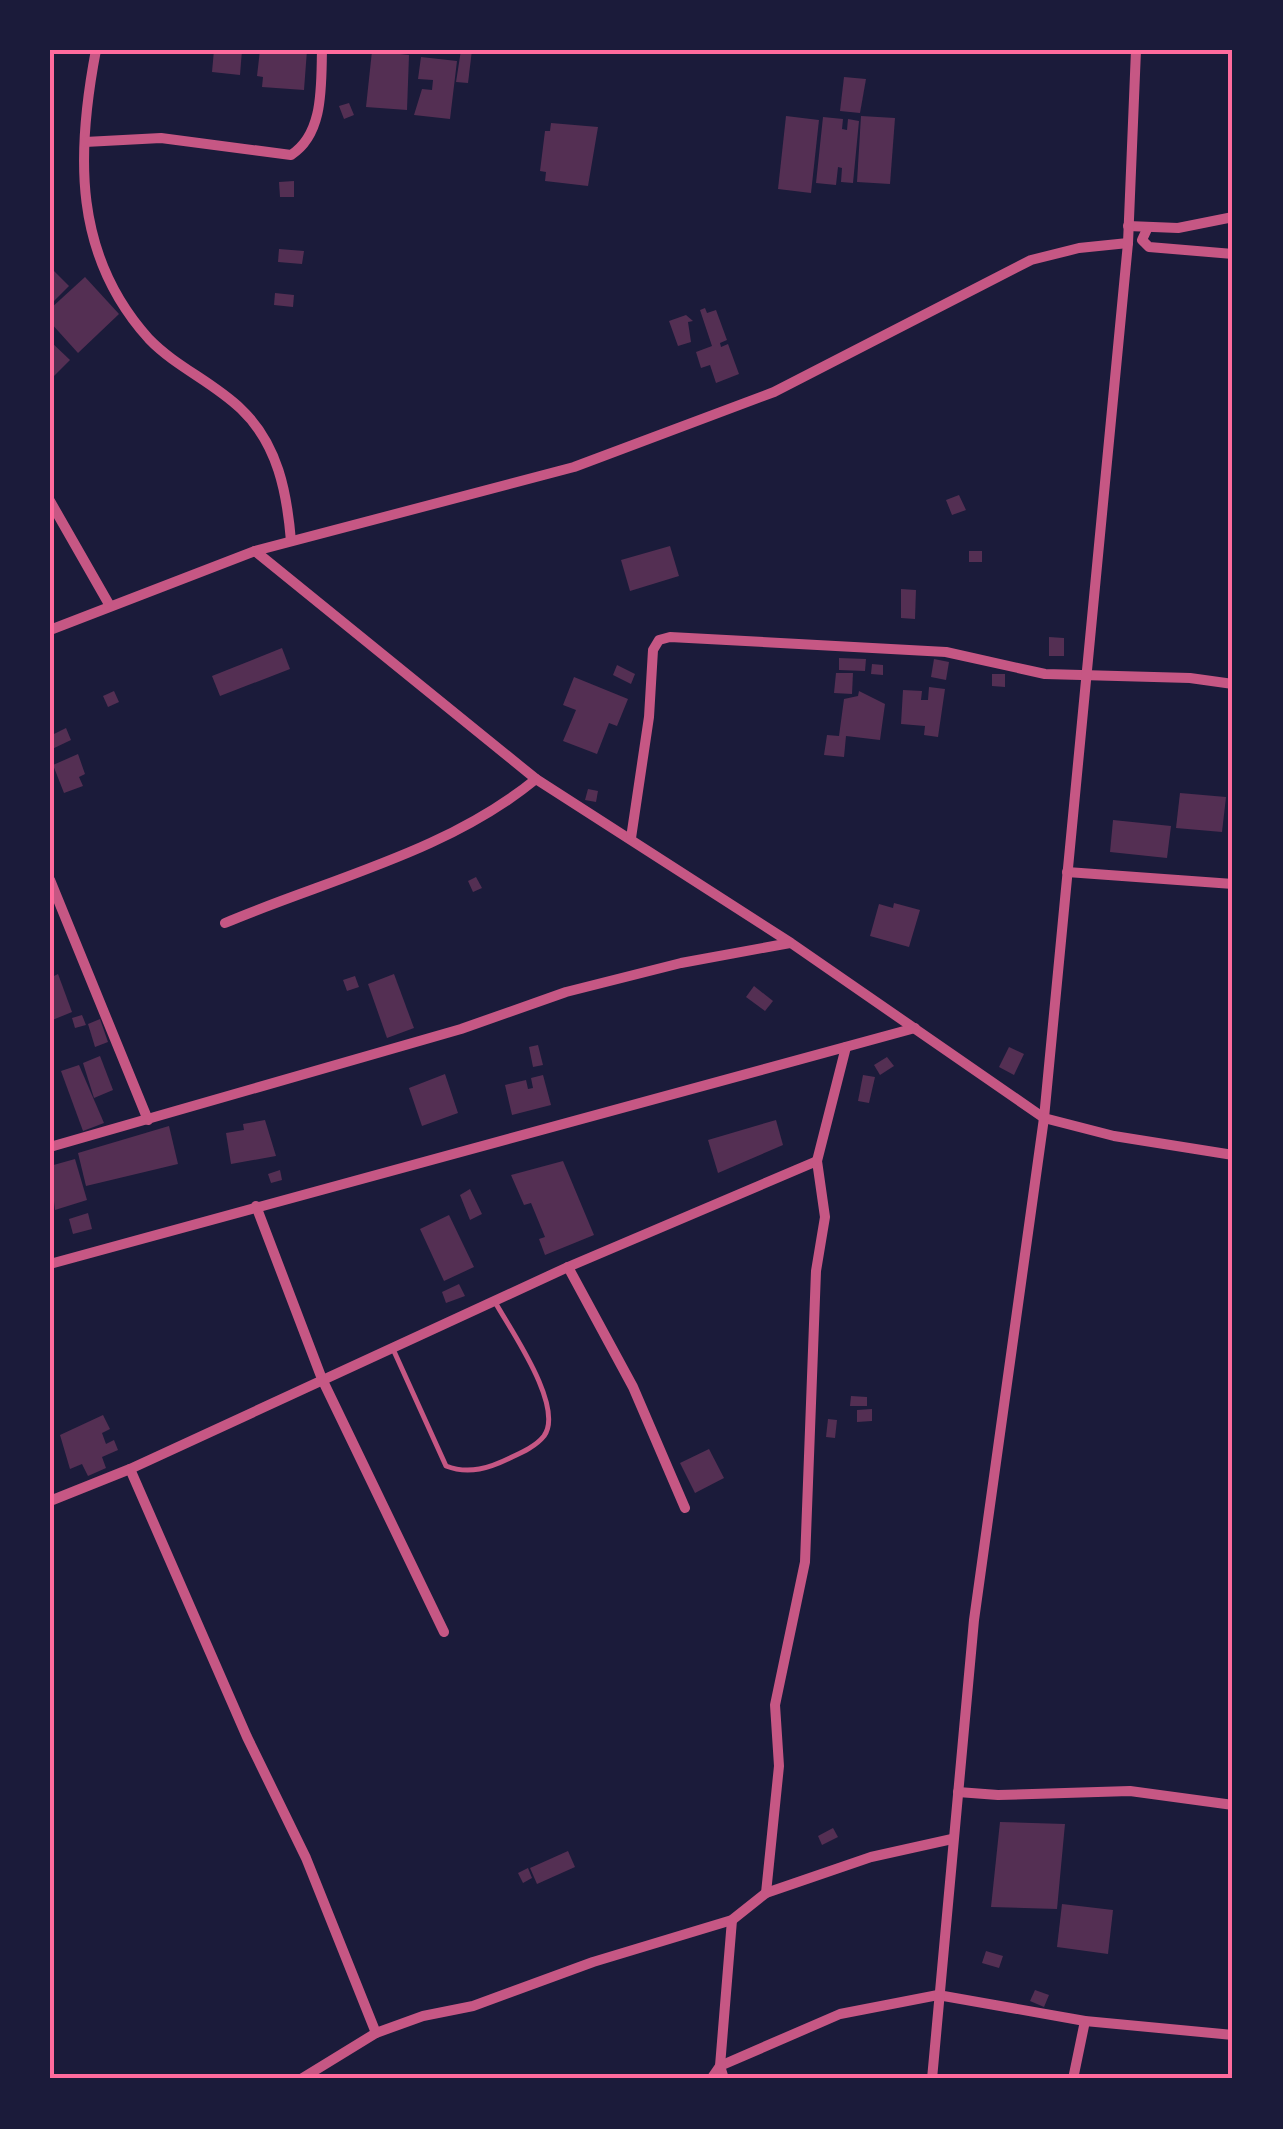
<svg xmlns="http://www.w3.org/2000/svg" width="1283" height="2129" font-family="Lato,sans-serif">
<rect width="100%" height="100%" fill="#1b1b3a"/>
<g fill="#542f53">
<path d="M214 50H242L240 75 212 72Z"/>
<path d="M260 50H307L304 90 262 87 263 77 257 76Z"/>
<path d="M461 50H472L468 83 456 82Z"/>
<path d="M372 51 409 55 407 110 366 107Z"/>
<path d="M421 57 457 61 450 119 414 115 422 89 432 90 433 80 418 79Z"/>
<path d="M844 77 866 79 860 113 840 111Z"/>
<path d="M349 103 354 115 344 119 339 106Z"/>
<path d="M786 116 819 120 811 193 778 189Z"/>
<path d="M861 116 895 118 890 184 857 182Z"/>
<path d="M823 117 843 119 842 129 847 130 848 119 859 121 853 183 841 182 842 168 838 167 836 185 816 183Z"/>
<path d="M551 123 598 127 588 186 545 181 546 172 540 171 545 131H550Z"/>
<path d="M294 181V197H280L279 182Z"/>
<path d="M279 249 304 251 302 264 278 262Z"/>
<path d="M50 267 69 286 50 305Z"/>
<path d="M85 277 119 314 78 353 50 322V309Z"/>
<path d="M275 293 294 295 293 307 274 305Z"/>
<path d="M705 308 707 313 716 310 727 340 720 343 721 347 728 344 739 374 716 383 710 365 701 368 696 352 712 346 700 310Z"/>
<path d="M686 315 693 321 688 322 691 342 678 346 669 321Z"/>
<path d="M50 341 70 360 50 380Z"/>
<path d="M959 495 966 510 952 515 946 500Z"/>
<path d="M670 546 679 576 630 591 621 560Z"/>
<rect x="969" y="551" width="13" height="11"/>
<path d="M901 589 916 590 915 619 901 618Z"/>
<path d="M1049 637 1064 638V656H1049Z"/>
<path d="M282 648 290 669 220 696 212 676Z"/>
<path d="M839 658 866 659 865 671 839 670Z"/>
<path d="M934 659 949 662 946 680 931 677Z"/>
<path d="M872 664 883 665V675L871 674Z"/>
<path d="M617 665 635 674 631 684 613 675Z"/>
<path d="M836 673H853L852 694 834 693Z"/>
<path d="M992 674H1005V687L992 686Z"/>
<path d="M574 677 628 699 617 726 609 723 597 754 563 741 576 710 563 705Z"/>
<path d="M929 687 945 689 938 737 924 735 925 726 901 724 903 690 922 691 921 700H928Z"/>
<path d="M114 691 119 702 108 707 103 696Z"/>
<path d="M859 691 885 704 880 740 846 736 844 757 824 755 827 735 839 736 844 699 858 696Z"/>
<path d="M66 728 71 740 50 750V736Z"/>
<path d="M78 754 85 774 79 777 83 786 64 793 53 765Z"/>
<path d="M588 789 598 791 596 802 585 800Z"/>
<path d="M1180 793 1226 797 1222 832 1176 828Z"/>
<path d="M1113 820 1171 826 1167 858 1110 852Z"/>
<path d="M476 877 482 888 473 892 468 881Z"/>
<path d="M894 903 920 910 909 947 870 936 879 904 893 908Z"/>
<path d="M58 974 72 1012 50 1021V978Z"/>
<path d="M394 974 414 1028 387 1038 368 984Z"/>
<path d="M355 976 359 987 347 991 343 980Z"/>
<path d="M754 986 773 1001 765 1011 746 997Z"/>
<path d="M82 1015 86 1025 75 1028 72 1018Z"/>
<path d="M100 1019 108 1042 95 1047 88 1024Z"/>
<path d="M538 1045 543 1065 533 1067 529 1047Z"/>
<path d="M1009 1047 1024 1054 1014 1075 999 1067Z"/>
<path d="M100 1056 113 1090 94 1098 83 1063Z"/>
<path d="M887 1057 894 1066 880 1075 874 1065Z"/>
<path d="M79 1065 104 1123 83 1131 61 1071Z"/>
<path d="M445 1074 458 1113 422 1126 409 1088Z"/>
<path d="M543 1075 551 1105 512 1115 505 1085 526 1080 528 1089 533 1088 531 1078Z"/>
<path d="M863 1075 875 1077 869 1103 858 1101Z"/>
<path d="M265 1120 276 1156 231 1164 226 1133 244 1130 243 1124Z"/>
<path d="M776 1120 783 1145 718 1173 708 1140Z"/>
<path d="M169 1126 178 1164 86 1186 78 1153Z"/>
<path d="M75 1159 87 1200 55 1210 50 1166Z"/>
<path d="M563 1161 594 1235 545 1255 539 1239 545 1237 531 1203 524 1205 511 1175Z"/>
<path d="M280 1170 282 1180 271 1183 268 1174Z"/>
<path d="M470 1189 482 1214 470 1220 460 1195Z"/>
<path d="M88 1213 92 1229 73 1234 69 1219Z"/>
<path d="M449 1215 474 1267 444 1281 420 1229Z"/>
<path d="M459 1284 465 1296 446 1303 442 1292Z"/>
<path d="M851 1396 867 1397V1406H850Z"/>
<path d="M872 1409V1421L857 1422V1410Z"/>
<path d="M103 1415 110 1429 102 1433 106 1444 114 1440 118 1450 102 1457 106 1468 88 1476 82 1464 70 1469 60 1435Z"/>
<path d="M828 1419 837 1420 835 1438 826 1437Z"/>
<path d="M709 1449 724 1478 695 1493 680 1463Z"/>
<path d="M1000 1822 1065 1824 1057 1909 991 1907Z"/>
<path d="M833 1828 838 1837 822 1845 818 1836Z"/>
<path d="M568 1851 575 1867 537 1884 530 1868Z"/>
<path d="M528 1868 532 1878 523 1883 518 1873Z"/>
<path d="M1062 1904 1113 1910 1108 1954 1057 1947Z"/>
<path d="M986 1951 1003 1956 999 1968 982 1963Z"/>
<path d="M1035 1990 1049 1995 1044 2007 1030 2001Z"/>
</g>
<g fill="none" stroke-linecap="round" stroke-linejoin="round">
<path stroke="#c65784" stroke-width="5" d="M393 1349 446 1466C469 1475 490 1468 512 1457 523 1452 536 1446 544 1436 565 1407 510 1329 495 1302"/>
<g stroke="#c65784" stroke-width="10">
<path d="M96 50C76 154 73 255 149 339 176 367 213 382 241 409 278 444 287 493 291 541"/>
<path d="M85 142 161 138 291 155C324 134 321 86 322 50"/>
<path d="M1128 226 1178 228 1233 217"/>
<path d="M1148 227 1142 240 1149 247 1233 254"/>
<path d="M50 501 110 606"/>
<path d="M255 551 536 779 791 943 1044 1118 1114 1136 1233 1155"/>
<path d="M50 630 255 551 574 467 774 392 1031 260 1079 248 1128 243"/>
<path d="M631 838 649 717 653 650 659 640 670 637 946 652 1045 674 1190 678 1233 684"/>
<path d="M1067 872 1233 884"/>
<path d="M50 880 148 1120"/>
<path d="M225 923C329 879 447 852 536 779"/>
<path d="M50 1147 461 1029 566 992 681 963 790 943"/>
<path d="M256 1206 322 1379 444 1632"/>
<path d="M50 1264 915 1028"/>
<path d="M568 1267 633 1387 685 1508"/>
<path d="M130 1469 247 1737 306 1858 376 2033"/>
<path d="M50 1501 130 1469 568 1267 817 1161"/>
<path d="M958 1792 998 1795 1130 1791 1233 1805"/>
<path d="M766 1893 779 1766 775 1705 805 1562 816 1271 825 1217 817 1161 846 1047"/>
<path d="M301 2079 376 2033 423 2016 473 2006 593 1962 732 1920 766 1893 871 1857 952 1839"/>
<path d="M711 2079 720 2066 840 2014 938 1995 1085 2021 1233 2035"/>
<path d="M724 2079 720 2066 732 1920"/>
<path d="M932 2079 974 1620 1044 1118 1128 243 1136 50"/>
<path d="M1073 2079 1085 2021"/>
</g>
</g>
<rect width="1283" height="2129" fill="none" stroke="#1b1b3a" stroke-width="105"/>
<rect x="52" y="52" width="1178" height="2024" fill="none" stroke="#ff6b9d" stroke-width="4"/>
</svg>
